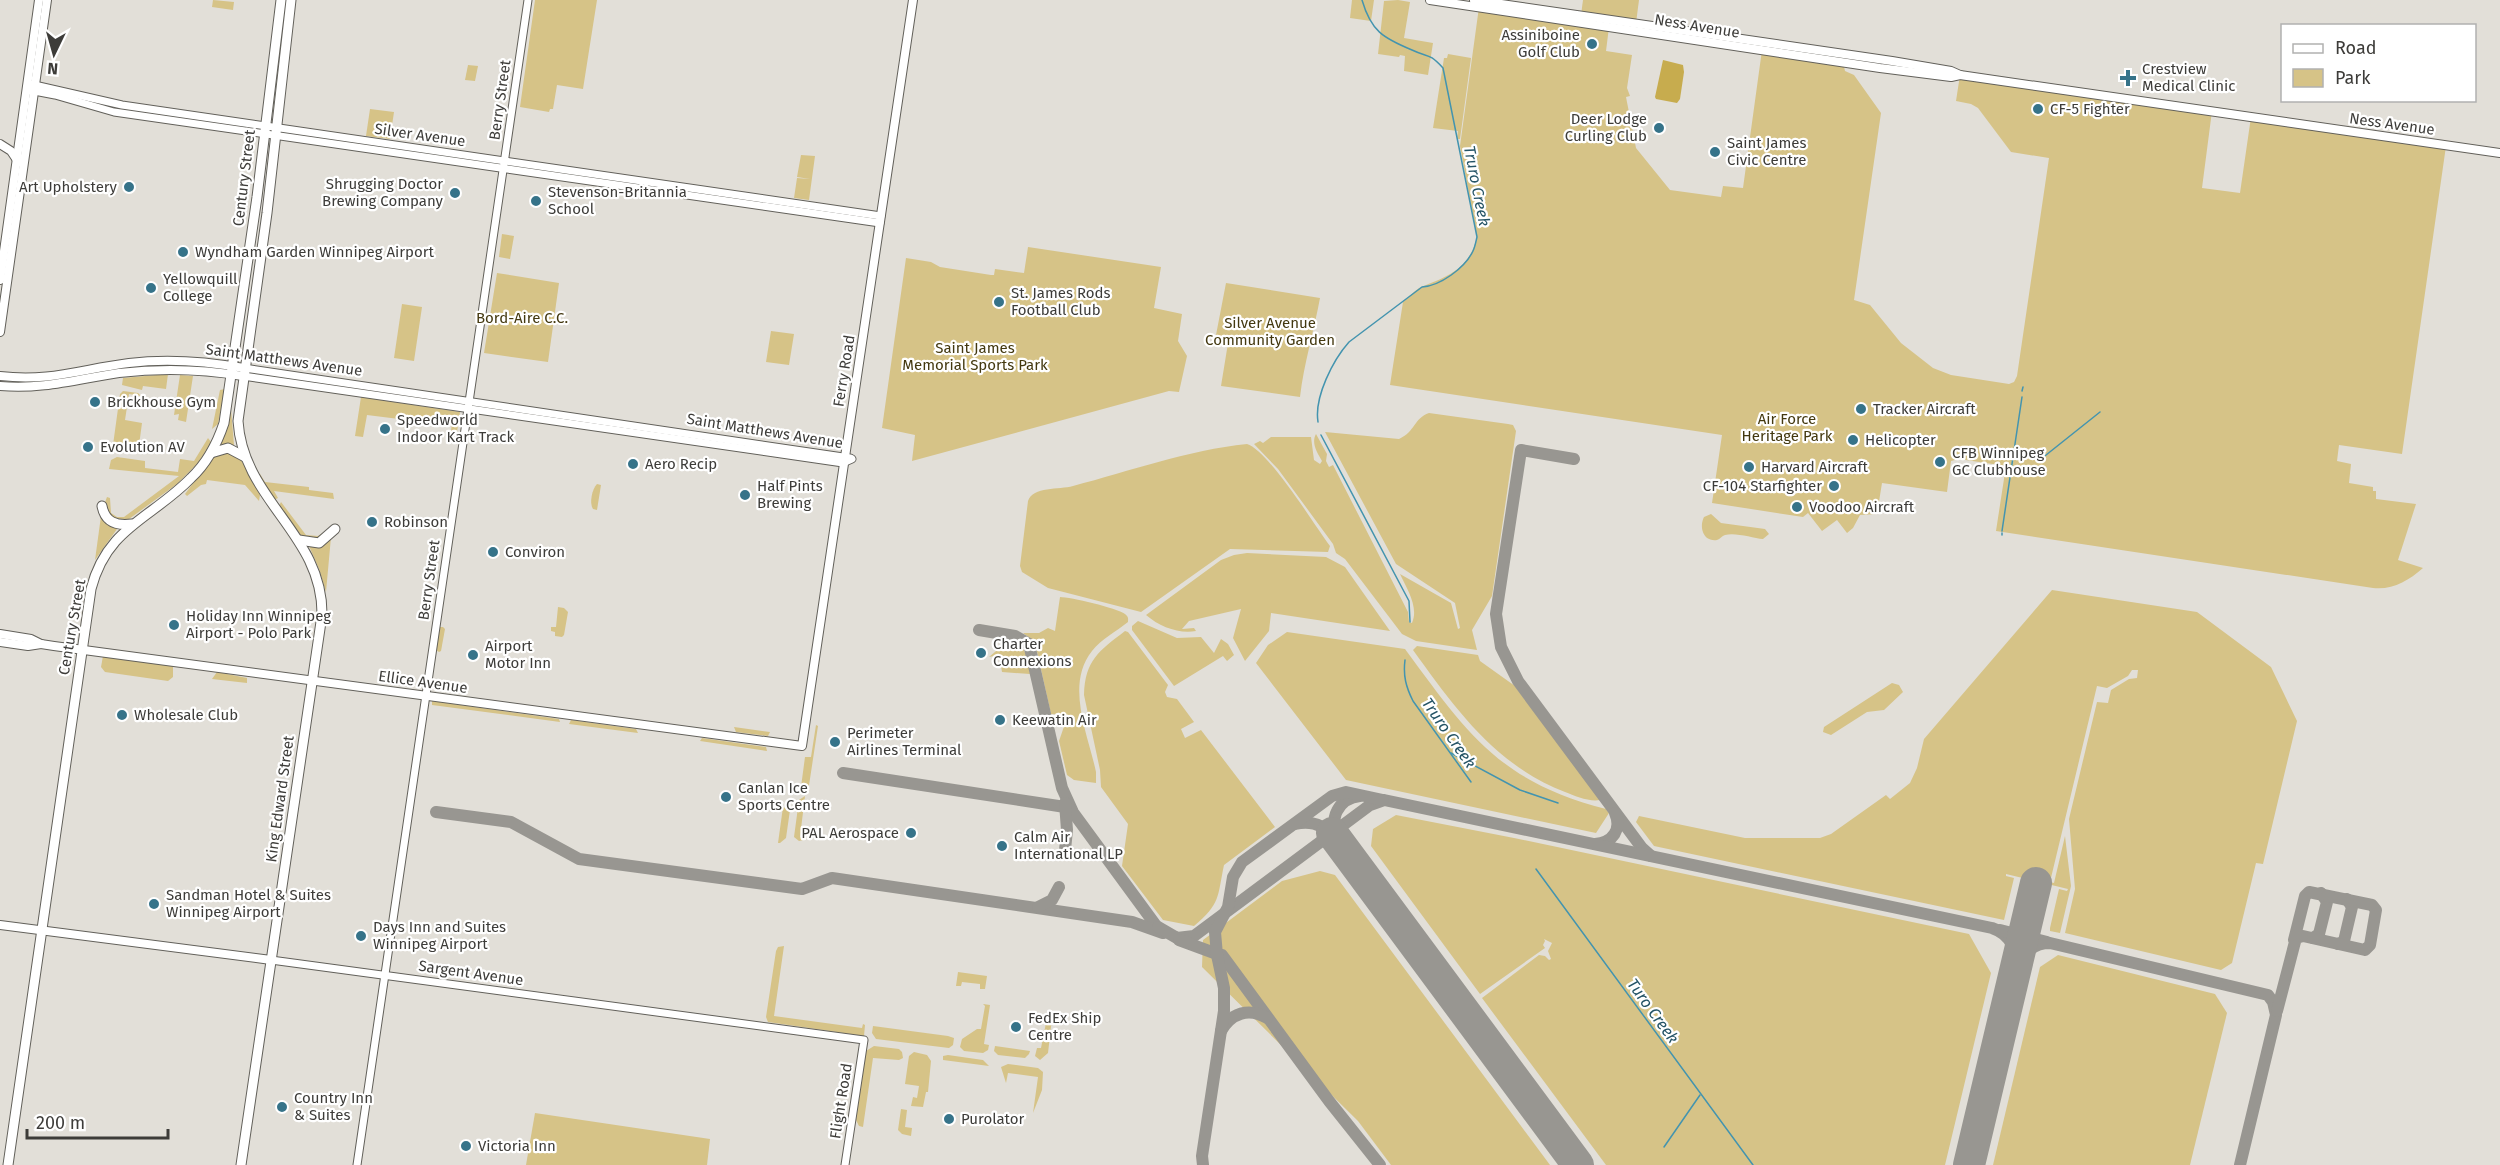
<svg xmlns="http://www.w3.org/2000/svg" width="2500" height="1165" font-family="'Fira Sans',sans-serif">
<rect width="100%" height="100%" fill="#e2dfd8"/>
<g fill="#d6c387">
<path d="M213 0 234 2 233 10 212 7Z"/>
<path d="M535 0H597L583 89 557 85 553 109H550L549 112 520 107Z"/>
<path d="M1352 0H1374L1371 21 1350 18Z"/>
<path d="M1398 0 1410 2 1404 38 1433 43 1428 75 1404 71 1405 56 1400 55 1399 57 1378 54 1384 1Z"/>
<path d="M1583 0H1639L1636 23 1581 15Z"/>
<path d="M1479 7 1609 27 1606 51 1632 55 1627 88 1630 96 1626 97 1636 148 1670 190 1721 197 1723 186 1743 188 1762 50 1843 62 1845 71 1854 75 1881 113 1854 300 1870 305 1901 343 1933 368 1951 375 2009 384 2014 382 2017 376 2049 158 2011 152 1978 108 1971 104 1956 101 1960 75 2212 111 2202 188 2240 193 2251 117 2446 146 2402 454 2339 445 2337 461 2351 464 2349 483 2373 487V491H2376V499L2416 504 2398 560 2423 568C2408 581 2393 590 2373 588L1996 531 2006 466 1959 459 1951 461 1947 492 1882 483 1877 514 1860 515 1853 528 1847 533 1837 520 1822 531 1808 513 1803 517 1712 503 1722 435 1390 385 1403 302C1408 298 1415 290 1421 287 1449 276 1469 269 1477 237L1460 146Z"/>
<path d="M1448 54 1471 58 1460 139H1457L1458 131 1433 128 1444 58H1447Z"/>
<path d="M468 65 478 66 475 81 465 80Z"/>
<path d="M370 109 394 112 390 139 366 136Z"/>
<path d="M801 155 815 156 809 200 794 198 797 178 810 179 797 177Z"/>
<path d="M502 234 514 236 510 259 499 257Z"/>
<path d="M1028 247 1161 267 1154 308 1182 314 1178 341 1187 356 1179 392 1169 391 912 461 915 435 882 428 906 258 931 262 940 267 991 275H994L995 269 1024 273Z"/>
<path d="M497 273 559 283 548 362 484 353Z"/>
<path d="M1226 283 1320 298C1314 331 1304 363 1300 397L1221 386 1229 337 1216 335Z"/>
<path d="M402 304 422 307 414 361 394 358Z"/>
<path d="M771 331 794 334 789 365 766 362Z"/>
<path d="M168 374 166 389 143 386 142 390 122 385 123 378Z"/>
<path d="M180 375 193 376 186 422 178 420 179 414 174 415Z"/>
<path d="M225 389 218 424 212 429 220 390Z"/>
<path d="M123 391 138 393 141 396 129 394 125 420 142 423 138 453 117 450 113 445 120 394Z"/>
<path d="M361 397 460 412 457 432 451 431 452 422 408 417 407 420 367 415 363 437 355 436Z"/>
<path d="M231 409 234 445 219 444Z"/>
<path d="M1429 413 1508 424 1513 425 1516 431 1492 596 1472 630 1477 650 1416 641 1402 634 1345 559 1336 553 1333 544 1278 469 1254 444 1260 441 1263 443 1271 437H1311L1314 460 1320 464 1322 461C1317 452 1311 443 1316 434L1327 454 1326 461 1329 467 1333 465 1408 612 1409 622 1412 623C1419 607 1407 589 1400 574L1451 603 1458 629 1460 628 1455 603 1396 564 1325 432 1399 439C1415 432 1414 418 1429 413Z"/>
<path d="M208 438 211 442 199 462 177 484 129 519 113 521 104 505 107 497 110 498 111 513 117 517H124L179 476 109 469 111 460 117 457 145 461V468L178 472 180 459 194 461Z"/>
<path d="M1247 444C1268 450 1315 526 1330 546L1328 552 1230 549 1141 612 1048 588 1022 572 1020 566 1028 501C1033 486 1059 490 1073 486 1130 471 1188 450 1247 444Z"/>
<path d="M222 450 239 456 260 495 259 501 245 485 207 480 206 484 201 485 187 496 185 494 215 454Z"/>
<path d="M260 474 265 482 309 487V490L333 493 334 499 274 491 278 498 274 500 260 478Z"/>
<path d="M597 484 601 485 597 510 593 509C589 503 592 489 597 484Z"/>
<path d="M281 502 306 535 318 536 329 529 323 539 303 538 279 506Z"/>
<path d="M1711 514 1721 523 1765 529 1769 534 1763 539C1753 538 1735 532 1725 535 1722 536 1720 539 1717 540 1703 542 1699 527 1704 517Z"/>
<path d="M101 516 117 529 95 560Z"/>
<path d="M331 537 326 592 319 569 309 546Z"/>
<path d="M1247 553 1326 557 1345 567 1390 631 1271 613 1269 631 1245 661 1233 638 1241 609 1189 621 1182 629 1194 628 1196 631C1179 634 1160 627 1146 615L1221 560 1234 555Z"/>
<path d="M2052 590 2197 612 2271 667 2297 721 2263 864 2256 863 2232 963 2221 970 2065 933 2075 889 2069 819 2097 702 2108 703 2111 690 2129 679 2137 678 2138 670H2132L2128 676 2107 688 2097 686 2050 882 2054 883 2065 836 2071 886 2060 933 2050 931V928L2059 889 2067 891 2068 889 2006 874V876L2014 878 2004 920 1654 846 1636 822 1639 816 1745 838H1820L1831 834 1886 795 1890 799 1910 783 1917 768 1924 739Z"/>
<path d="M1060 597C1070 597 1117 608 1125 614 1129 617 1128 619 1128 622 1117 631 1101 639 1092 651 1065 685 1088 734 1096 772V783L1074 780 1067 775 1059 741 1068 715 1051 714 1036 647 1031 639 1023 633H1039L1048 628 1055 631Z"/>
<path d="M558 607 564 608 568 612 564 635 562 637 555 636V632L551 631V627H556Z"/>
<path d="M1138 621 1177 638 1201 637 1214 653 1221 639 1228 644 1234 655 1227 661 1223 656 1174 686 1132 630V626Z"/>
<path d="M439 627H443L445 629 441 651 439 652 436 650Z"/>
<path d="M1125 631 1128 632 1168 685 1165 692 1167 697 1177 699 1194 722 1181 729 1185 738 1201 730 1275 827 1224 865C1217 898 1221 903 1194 926L1163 920 1122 866 1128 824 1101 787 1100 770 1084 695C1085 660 1099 651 1125 631Z"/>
<path d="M1287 632 1405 649C1467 733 1498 781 1606 809L1609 813 1596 833 1346 780 1256 663 1268 645Z"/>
<path d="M1008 641C1026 643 1028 658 1030 674L1002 672 999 655 989 657Z"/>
<path d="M1417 646 1478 655 1480 661 1515 686 1600 800C1589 802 1575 796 1565 792 1495 765 1455 708 1413 650Z"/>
<path d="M103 656 173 666V677L168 681 105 672 101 667Z"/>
<path d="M217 672 247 678V683L212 679Z"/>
<path d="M1892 683 1899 685 1903 692 1884 710 1867 712 1831 735 1823 732 1824 727Z"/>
<path d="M432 701 559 719 560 722 432 705Z"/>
<path d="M571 720 636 729 638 733 569 724Z"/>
<path d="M816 725 818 726 808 792 801 787 805 757H811Z"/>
<path d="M734 727 770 732 768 736 736 732Z"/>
<path d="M702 738 766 747 767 751 700 741Z"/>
<path d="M805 796 800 837 803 838V840L799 841 794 837 799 800Z"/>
<path d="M783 807 790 810 786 838 780 843H778Z"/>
<path d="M1396 815 1514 838 1969 934 1991 973 1945 1165H1606L1482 998 1539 955 1545 956 1549 960 1551 959 1548 951 1552 943 1544 939 1545 941 1543 945 1545 948 1480 994 1371 846 1373 829Z"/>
<path d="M1320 871 1335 875 1550 1165H1391L1358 1121 1202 967 1203 940 1282 881Z"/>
<path d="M784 946 774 1016 862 1028 863 1024 865 1025 864 1036 768 1022 766 1017 776 951 778 947Z"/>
<path d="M2058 955 2215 994 2227 1013 2190 1165H1993L2040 967Z"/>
<path d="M958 972 987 976 985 989H980V984L962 982 961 986H956Z"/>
<path d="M983 1004 990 1005 984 1044 989 1045 988 1050 983 1053 964 1051 960 1047 962 1039 977 1029H981L985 1006Z"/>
<path d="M1047 1018H1052L1048 1053 1040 1060 1035 1056 1037 1048H1041Z"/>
<path d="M873 1026 948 1036 954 1038 953 1045 949 1048 876 1039 872 1033Z"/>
<path d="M874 1046 899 1049 902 1052 903 1058 899 1060 873 1058 863 1127 859 1126 856 1120 866 1051Z"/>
<path d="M995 1046 1030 1051 1029 1054 1025 1058 998 1055 994 1051Z"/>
<path d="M914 1052 927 1055 931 1061 928 1092H926L923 1107 911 1106 913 1097 917 1098 919 1086 905 1084 909 1056Z"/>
<path d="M948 1055 983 1060 989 1066 943 1060V1056Z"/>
<path d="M1008 1064 1038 1068 1043 1072 1042 1090 1033 1113 1038 1077 1008 1073 1006 1083 1001 1067Z"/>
<path d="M901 1109 907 1110 905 1127 912 1128 911 1136 902 1134 898 1130Z"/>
<path d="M535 1113 710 1139 707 1165H526Z"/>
</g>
<path fill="#c7ac4e" d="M1663 60 1683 65 1684 72 1680 99 1677 103 1656 99 1655 97Z"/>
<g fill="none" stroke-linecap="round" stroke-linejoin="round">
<g stroke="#4394af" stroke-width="1.5">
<path d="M2022 391 2023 387"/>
<path d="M1318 422C1314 397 1333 360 1349 342L1422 287C1440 286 1465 268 1473 251 1475 247 1476 241 1477 237L1443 68C1428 52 1429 58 1412 50 1383 38 1371 31 1362 0"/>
<path d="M1321 435 1409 601 1410 622"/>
<path d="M2015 454 2041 459 2100 412"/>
<path d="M2002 531 2022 397"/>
<path d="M2002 535V533"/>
<path d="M1405 660C1403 676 1406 687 1413 701L1471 782"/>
<path d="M1451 753 1520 790 1558 803"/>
<path d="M1536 869 1753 1165"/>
<path d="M1664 1147 1700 1095"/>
</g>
<g stroke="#989691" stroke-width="12">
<path d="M1574 459 1521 450 1496 614 1501 647 1518 681 1642 848 1651 856"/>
<path d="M979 630 1015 636 1029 644 1062 788 1072 810"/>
<path d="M843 773 1065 807 1072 811 1160 931"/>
<path d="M1360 796C1350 797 1342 801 1337 811 1324 835 1363 873 1377 892"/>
<path d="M436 812 511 822 579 859 802 889 832 878 1132 922 1163 933"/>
<path d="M1295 824C1311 820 1325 825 1335 839"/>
<path d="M1595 844C1613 843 1622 829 1615 813"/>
<path d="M1065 850 1067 830 1065 803"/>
<path d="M1038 907 1052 900 1059 887"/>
<path d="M1158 927 1177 938 1194 936 1370 805 1384 800 1992 928C2013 935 2017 952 2015 972"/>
<path d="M2000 930 2047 942"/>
<path d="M2313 938 2319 934 2327 902 2321 893"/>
<path d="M1179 940 1217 954 1226 962"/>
<path d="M2338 944 2344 941 2352 907 2347 899"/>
<path d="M1222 955 1329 1101 1380 1165"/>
<path d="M2017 968C2024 953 2033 943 2050 943L2268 995 2273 1002 2276 1015 2240 1165"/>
<path d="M2277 1011 2296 938 2303 936 2365 950 2370 945 2376 910 2372 905 2309 892 2305 896 2294 940"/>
<path d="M1221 1031C1231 1013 1249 1007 1267 1018"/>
<path d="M1203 1165 1202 1156 1224 1011V988L1217 955 1215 932 1228 907 1233 877 1242 862 1332 796 1346 792 1383 800"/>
</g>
<g stroke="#989691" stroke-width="32">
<path d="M1332 833 1578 1165"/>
<path d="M1969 1165 2036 883"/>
</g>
<defs>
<g id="tertiary">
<path d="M30 84 122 105 881 216"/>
<path d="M29 90 55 95 114 112 880 223"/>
<path d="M244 368 850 458"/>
<path d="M243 376 843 463 852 459"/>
<path d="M271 960 864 1040 845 1165"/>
<path d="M357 1165 528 0"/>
</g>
<g id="secondary">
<path d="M1430 0 1880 68 1951 77 1960 75"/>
<path d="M1474 0 1892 61 1951 71 1960 75 2500 153"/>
<path d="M0 144 11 151 17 160"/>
<path d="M0 280 39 0"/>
<path d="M0 332 47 0"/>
<path d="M0 376C50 382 81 369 129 363 168 358 205 361 244 368"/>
<path d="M0 386C42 390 78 379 119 373 161 368 201 369 243 376"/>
<path d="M0 634 31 639 41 644 54 646 802 746 913 0"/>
<path d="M0 642 28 646 41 644"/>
<path d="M0 925 271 960"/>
</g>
<g id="primary">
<path d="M211 453 228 448 245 457"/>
<path d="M102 506C105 522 116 526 132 524"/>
<path d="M299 540 319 543 335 529"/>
<path d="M8 1165 91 589C107 527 151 519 191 478 207 463 217 444 224 423L257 197 281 0"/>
<path d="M241 1165 322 615C323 534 243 501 238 421L267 213 291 0"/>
</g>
</defs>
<use href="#tertiary" stroke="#62605a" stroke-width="9"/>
<use href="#secondary" stroke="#62605a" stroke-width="10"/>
<use href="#primary" stroke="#62605a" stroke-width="11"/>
<use href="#tertiary" stroke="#fff" stroke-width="7"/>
<use href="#secondary" stroke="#fff" stroke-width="8"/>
<use href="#primary" stroke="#fff" stroke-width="9"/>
</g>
<g fill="#367389" stroke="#fff" stroke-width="2">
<circle cx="1592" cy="44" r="6"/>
<path d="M2125 69h6v6h6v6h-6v6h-6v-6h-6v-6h6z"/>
<circle cx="2038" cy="109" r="6"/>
<circle cx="1659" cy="128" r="6"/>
<circle cx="1715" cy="152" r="6"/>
<circle cx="129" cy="187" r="6"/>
<circle cx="455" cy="193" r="6"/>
<circle cx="536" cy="201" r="6"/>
<circle cx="183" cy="252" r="6"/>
<circle cx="151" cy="288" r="6"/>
<circle cx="999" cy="302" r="6"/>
<circle cx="95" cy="402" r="6"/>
<circle cx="1861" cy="409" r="6"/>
<circle cx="385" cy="429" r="6"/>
<circle cx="1853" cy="440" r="6"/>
<circle cx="88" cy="447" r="6"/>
<circle cx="1940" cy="462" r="6"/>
<circle cx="633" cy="464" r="6"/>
<circle cx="1749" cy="467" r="6"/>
<circle cx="1834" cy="486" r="6"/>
<circle cx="745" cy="495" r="6"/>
<circle cx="1797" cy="507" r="6"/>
<circle cx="372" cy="522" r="6"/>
<circle cx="493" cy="552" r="6"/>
<circle cx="174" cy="625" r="6"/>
<circle cx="981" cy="653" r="6"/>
<circle cx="473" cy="655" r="6"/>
<circle cx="122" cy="715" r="6"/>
<circle cx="1000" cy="720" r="6"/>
<circle cx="835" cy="742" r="6"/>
<circle cx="726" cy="797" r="6"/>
<circle cx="911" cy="833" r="6"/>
<circle cx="1002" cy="846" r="6"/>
<circle cx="154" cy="904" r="6"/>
<circle cx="361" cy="936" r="6"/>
<circle cx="1016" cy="1027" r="6"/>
<circle cx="282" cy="1107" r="6"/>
<circle cx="949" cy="1119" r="6"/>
<circle cx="466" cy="1146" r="6"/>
</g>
<g text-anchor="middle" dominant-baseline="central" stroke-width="4.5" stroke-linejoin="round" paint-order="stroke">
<g font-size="15" fill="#3d3c39" stroke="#fff">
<text transform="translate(1697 26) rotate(9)">Ness Avenue</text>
<text transform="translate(500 100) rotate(-82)">Berry Street</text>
<text transform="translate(2392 124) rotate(8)">Ness Avenue</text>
<text transform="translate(420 135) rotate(8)">Silver Avenue</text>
<text transform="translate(244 178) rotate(-83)">Century Street</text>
<text transform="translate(284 360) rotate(8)">Saint Matthews Avenue</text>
<text transform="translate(844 371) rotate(-81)">Ferry Road</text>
<text transform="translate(765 431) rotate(9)">Saint Matthews Avenue</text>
<text transform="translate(429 580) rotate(-82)">Berry Street</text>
<text transform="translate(72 627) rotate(-80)">Century Street</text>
<text transform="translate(423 682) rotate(8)">Ellice Avenue</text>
<text transform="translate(280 799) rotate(-82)">King Edward Street</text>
<text transform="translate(471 973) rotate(8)">Sargent Avenue</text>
<text transform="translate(841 1101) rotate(-81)">Flight Road</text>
</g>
<g font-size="15" fill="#3d3c39" stroke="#fff" text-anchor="start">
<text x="1580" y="35" text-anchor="end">Assiniboine<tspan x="1580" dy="17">Golf Club</tspan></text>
<text x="2142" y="69">Crestview<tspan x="2142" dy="17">Medical Clinic</tspan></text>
<text x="2050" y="109">CF-5 Fighter</text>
<text x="1647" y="119" text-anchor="end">Deer Lodge<tspan x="1647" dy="17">Curling Club</tspan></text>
<text x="1727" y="143">Saint James<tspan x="1727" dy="17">Civic Centre</tspan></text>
<text x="443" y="184" text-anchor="end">Shrugging Doctor<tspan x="443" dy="17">Brewing Company</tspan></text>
<text x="117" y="187" text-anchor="end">Art Upholstery</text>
<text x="548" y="192">Stevenson-Britannia<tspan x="548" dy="17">School</tspan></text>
<text x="195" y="252">Wyndham Garden Winnipeg Airport</text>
<text x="163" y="279">Yellowquill<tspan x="163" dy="17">College</tspan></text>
<text x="1011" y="293">St. James Rods<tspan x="1011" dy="17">Football Club</tspan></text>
<text x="107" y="402">Brickhouse Gym</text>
<text x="1873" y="409">Tracker Aircraft</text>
<text x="397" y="420">Speedworld<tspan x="397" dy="17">Indoor Kart Track</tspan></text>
<text x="1865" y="440">Helicopter</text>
<text x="100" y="447">Evolution AV</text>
<text x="1952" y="453">CFB Winnipeg<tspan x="1952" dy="17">GC Clubhouse</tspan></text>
<text x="645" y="464">Aero Recip</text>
<text x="1761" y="467">Harvard Aircraft</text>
<text x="757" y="486">Half Pints<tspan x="757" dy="17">Brewing</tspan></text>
<text x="1822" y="486" text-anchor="end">CF-104 Starfighter</text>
<text x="1809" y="507">Voodoo Aircraft</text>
<text x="384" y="522">Robinson</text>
<text x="505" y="552">Conviron</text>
<text x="186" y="616">Holiday Inn Winnipeg<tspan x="186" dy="17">Airport - Polo Park</tspan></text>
<text x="993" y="644">Charter<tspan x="993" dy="17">Connexions</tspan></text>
<text x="485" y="646">Airport<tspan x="485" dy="17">Motor Inn</tspan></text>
<text x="134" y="715">Wholesale Club</text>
<text x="1012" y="720">Keewatin Air</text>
<text x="847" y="733">Perimeter<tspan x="847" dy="17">Airlines Terminal</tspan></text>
<text x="738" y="788">Canlan Ice<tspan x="738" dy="17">Sports Centre</tspan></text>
<text x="899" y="833" text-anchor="end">PAL Aerospace</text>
<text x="1014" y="837">Calm Air<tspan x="1014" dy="17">International LP</tspan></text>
<text x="166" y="895">Sandman Hotel &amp; Suites<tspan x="166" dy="17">Winnipeg Airport</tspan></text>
<text x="373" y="927">Days Inn and Suites<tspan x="373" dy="17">Winnipeg Airport</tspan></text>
<text x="1028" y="1018">FedEx Ship<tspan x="1028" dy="17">Centre</tspan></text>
<text x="294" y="1098">Country Inn<tspan x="294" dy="17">&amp; Suites</tspan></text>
<text x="961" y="1119">Purolator</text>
<text x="478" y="1146">Victoria Inn</text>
</g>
<g font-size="15" fill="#43380f" stroke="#fff">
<text x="522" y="318">Bord-Aire C.C.</text>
<text x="1270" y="323">Silver Avenue<tspan x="1270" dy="17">Community Garden</tspan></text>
<text x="975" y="348">Saint James<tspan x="975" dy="17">Memorial Sports Park</tspan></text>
<text x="1787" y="419">Air Force<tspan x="1787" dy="17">Heritage Park</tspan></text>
</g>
<g font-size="16" font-style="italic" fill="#255466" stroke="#fff">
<text transform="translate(1477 186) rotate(79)">Truro Creek</text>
<text transform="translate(1449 733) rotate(55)">Truro Creek</text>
<text transform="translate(1653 1011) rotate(54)">Turo Creek</text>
</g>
</g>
<rect x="2281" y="24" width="195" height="78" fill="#ffffff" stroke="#b1b1b0" stroke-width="1.5"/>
<rect x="2293" y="44" width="30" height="9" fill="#ffffff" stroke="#b1b1b0" stroke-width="1.5"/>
<text x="2335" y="54" font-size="18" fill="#3d3c39">Road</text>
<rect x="2293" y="69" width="30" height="18" fill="#d6c387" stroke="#b1b1b0" stroke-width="1.5"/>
<text x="2335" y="84" font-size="18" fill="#3d3c39">Park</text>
<g transform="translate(54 54) rotate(185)" stroke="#ffffff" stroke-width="4.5" paint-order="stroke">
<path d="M0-4.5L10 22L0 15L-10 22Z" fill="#3d3c39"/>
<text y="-9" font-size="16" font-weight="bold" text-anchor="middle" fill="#3d3c39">N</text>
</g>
<path d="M27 1129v9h141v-9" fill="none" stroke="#3d3c39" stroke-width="3"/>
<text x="36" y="1129" font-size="18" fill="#3d3c39" stroke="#ffffff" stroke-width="4.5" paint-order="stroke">200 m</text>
</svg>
